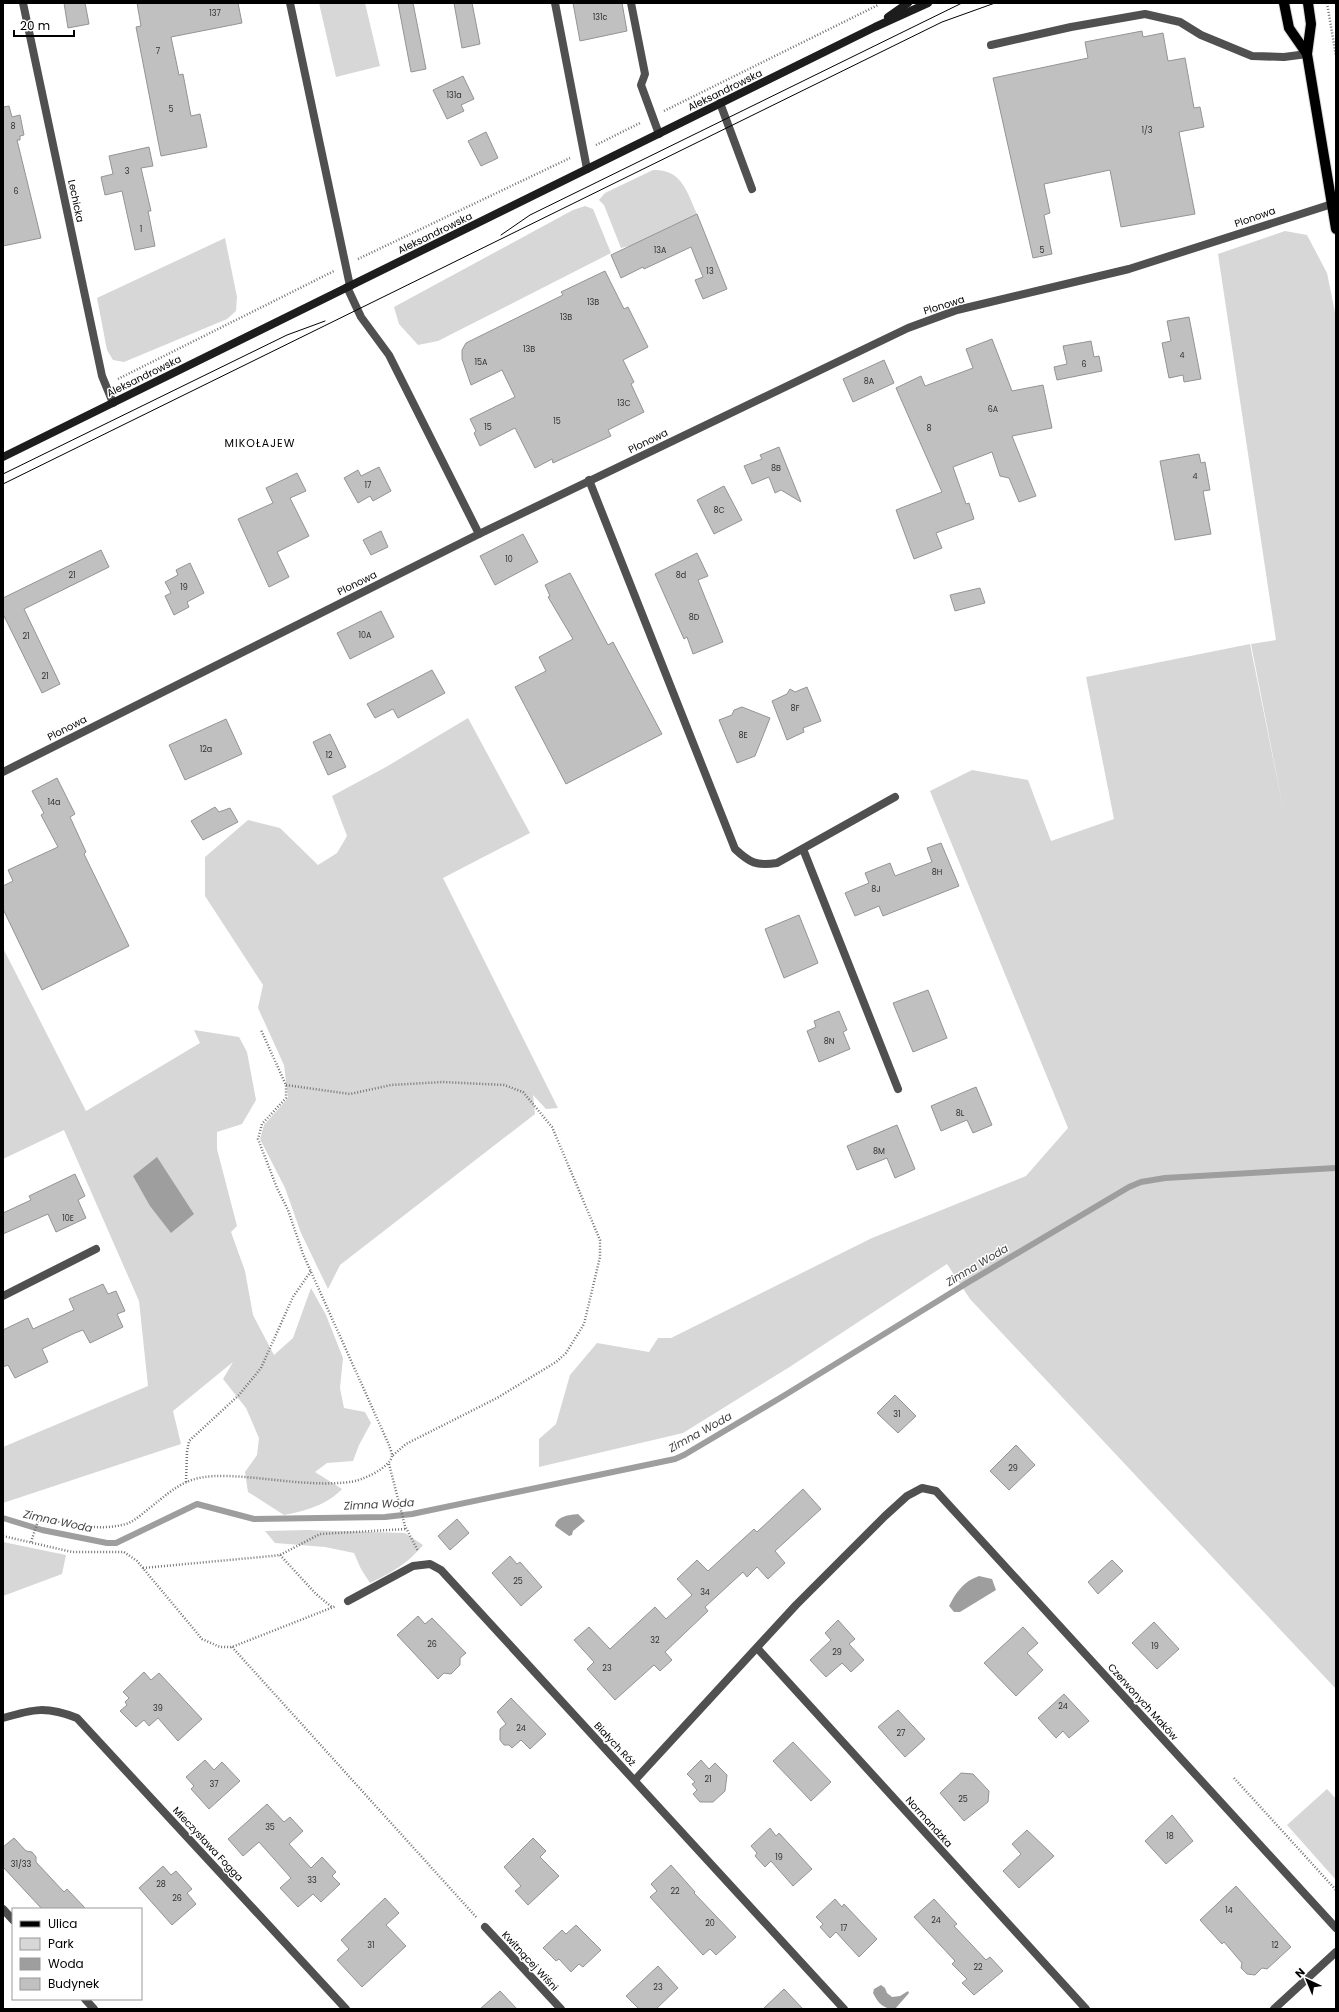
<svg xmlns="http://www.w3.org/2000/svg" width="1339" height="2012" font-family="Poppins,sans-serif">
<rect width="100%" height="100%" fill="#fff"/>
<g fill="#d7d7d7">
<path d="M319 3H365L380 66 336 77Z"/>
<path d="M653 170C682 169 687 192 697 214L633 245 621 248 604 205 599 200 605 193Z"/>
<path d="M585 206 593 209 611 253 438 341 418 345 399 324 394 307 573 210Z"/>
<path d="M1285 231 1307 235 1327 273 1336 317V1689L970 1299 947 1264 788 1368 683 1433 539 1467V1439L556 1424 570 1375 597 1343 649 1352 658 1338H671L872 1238 1026 1176 1068 1128 930 791 972 770 1028 780 1051 841 1114 819 1086 677 1250 644 1285 818 1251 644 1276 640 1218 254Z"/>
<path d="M225 238 237 297 236 311 227 319 124 362 113 360 107 350 97 298Z"/>
<path d="M468 718 530 833 443 878 558 1108 546 1109 533 1095 535 1114 340 1265 328 1289 301 1233 285 1188 260 1139 264 1125 288 1098 284 1065 258 1008 263 985 205 896V857L248 820 280 828 318 865 337 853 347 836 332 796 386 767Z"/>
<path d="M3 948 86 1111 200 1043 194 1030 239 1037 247 1052 256 1100 242 1124 217 1132V1149L237 1226 231 1232 245 1271 253 1315 274 1355 293 1338 311 1288 326 1315 343 1358 340 1388 344 1408 365 1412 371 1423 359 1445 353 1461 327 1463 315 1472 342 1489C327 1505 305 1511 284 1515L248 1492 245 1472 257 1455 259 1438 246 1408 223 1379 233 1362 173 1411 181 1444 3 1503V1447L148 1386 139 1301 64 1130 3 1159Z"/>
<path d="M307 1530 405 1533 423 1545C407 1564 393 1572 370 1583L361 1569 354 1553 325 1547 275 1543 265 1531Z"/>
<path d="M3 1542 66 1555 62 1574 3 1596Z"/>
<path d="M1327 1789 1336 1799V1880L1287 1825Z"/>
</g>
<g fill="#9e9e9e">
<path d="M157 1157 194 1214 171 1233 150 1206 133 1176Z"/>
<path d="M578 1514 585 1521 573 1531 572 1535 569 1536 555 1526C557 1516 569 1515 578 1514Z"/>
<path d="M979 1576 992 1579 996 1590 960 1612H954L949 1606C956 1592 964 1581 979 1576Z"/>
<path d="M881 1985 885 1988 887 1993 892 1997 900 1996 908 1991 909 1993 895 2009C883 2009 878 2003 873 1993L874 1989Z"/>
</g>
<g fill="none" stroke-linecap="round" stroke-linejoin="round">
<path stroke="#9e9e9e" stroke-width="6" d="M3 1518 42 1530 107 1543H116L197 1504 254 1519 385 1517 412 1514 675 1459 684 1455 785 1395 967 1283 1129 1187 1141 1182 1165 1178 1336 1168"/>
</g>
<g fill="#c0c0c0" stroke="#949494">
<path d="M64 3H85L89 24 68 28Z"/>
<path d="M137 3H238L242 23 171 37 179 75 183 74 191 116 200 114 207 147 161 156 136 27 141 26Z"/>
<path d="M398 3H413L426 69 411 72Z"/>
<path d="M454 3H472L480 44 462 48Z"/>
<path d="M573 3H622L627 31 580 41Z"/>
<path d="M1142 31 1143 37 1163 33 1168 61 1185 58 1194 108 1200 107 1204 127 1179 132 1195 214 1121 227 1110 170 1044 184 1050 213 1044 215 1052 254 1033 258 993 78 1088 58 1085 42Z"/>
<path d="M463 76 474 99 461 105 464 111 447 119 433 90Z"/>
<path d="M9 106 12 117 20 115 24 135 20 136V140H17L41 238 3 246V107Z"/>
<path d="M486 132 498 158 481 166 468 141Z"/>
<path d="M149 147 153 166 141 168 151 211H148L155 246 135 250 122 191 105 195 101 177 113 174 109 156Z"/>
<path d="M697 214 727 289 703 299 695 280 703 277 691 247 644 269 643 267 621 278 611 255Z"/>
<path d="M605 271 624 309 628 307 648 347 623 360 634 382 631 384 644 412 608 430 611 436 553 463 552 459 535 468 515 428 480 446 474 433 476 431 470 419 515 397 502 370 471 385 462 359V350L466 343 563 295 561 292Z"/>
<path d="M1189 317 1201 379 1184 382 1183 375 1169 378 1162 343 1171 341 1167 321Z"/>
<path d="M992 339 1012 391 1043 385 1052 428 1012 436 1036 496 1019 502 1009 478 1000 476 992 452 953 467 966 504 969 503 974 519 936 533 942 548 914 559 896 510 942 492 896 388 921 376 925 386 973 368 966 349Z"/>
<path d="M1091 341 1094 357 1099 356 1102 371 1057 380 1054 367 1067 364 1063 346Z"/>
<path d="M884 360 894 383 853 402 843 379Z"/>
<path d="M779 447 801 502 781 490 775 493 769 477 752 484 744 466 762 459 760 455Z"/>
<path d="M1199 454 1201 463 1205 462 1210 490 1203 491 1211 534 1175 540 1160 461Z"/>
<path d="M379 467 391 491 373 501 370 496 358 503 344 478 358 470 361 476Z"/>
<path d="M297 473 306 491 290 498 309 536 277 552 289 577 269 587 238 519 273 503 266 488Z"/>
<path d="M724 486 742 520 714 534 697 500Z"/>
<path d="M381 531 388 547 371 555 363 540Z"/>
<path d="M523 534 538 562 495 585 480 556Z"/>
<path d="M101 550 109 567 24 609 60 684 42 693 3 614V598Z"/>
<path d="M697 553 708 576 698 580 723 642 693 654 687 637 684 639 655 574Z"/>
<path d="M190 563 204 593 187 602 189 607 174 615 165 596 171 593 165 582 178 575 176 570Z"/>
<path d="M570 573 608 645 613 642 662 734 566 784 515 687 546 671 539 657 573 639 548 597 550 596 545 585Z"/>
<path d="M980 588 985 603 955 611 950 595Z"/>
<path d="M381 611 394 637 350 659 337 633Z"/>
<path d="M432 670 445 693 398 718 393 709 375 718 367 704Z"/>
<path d="M807 687 821 721 803 728 804 732 787 740 772 701 787 694 790 689 795 692Z"/>
<path d="M742 707 770 718 755 756 737 763 719 720 732 715 734 710Z"/>
<path d="M226 719 242 754 185 780 169 745Z"/>
<path d="M330 734 346 767 328 775 313 742Z"/>
<path d="M57 778 75 814 70 817 86 852 84 854 129 946 42 990 3 909V886L13 881 8 870 58 847 41 815 44 813 32 791Z"/>
<path d="M215 807 219 812 230 808 238 822 203 840 191 821Z"/>
<path d="M941 843 959 886 883 916 879 906 855 916 845 893 869 883 865 873 890 863 895 876 932 862 927 848Z"/>
<path d="M799 915 818 963 784 978 765 929Z"/>
<path d="M928 990 947 1038 913 1052 893 1003Z"/>
<path d="M839 1011 847 1030 843 1032 850 1049 819 1062 807 1031 816 1027 814 1021Z"/>
<path d="M976 1087 992 1125 973 1133 967 1120 941 1131 931 1106Z"/>
<path d="M897 1125 915 1169 895 1178 887 1158 857 1170 847 1146Z"/>
<path d="M75 1174 85 1196 78 1200 86 1218 56 1232 48 1214 3 1234V1213L31 1200 29 1196Z"/>
<path d="M103 1284 108 1294 116 1291 125 1311 117 1314 123 1327 90 1343 83 1330 75 1333 42 1349 48 1362 15 1378 8 1365 3 1367V1330L28 1318 33 1329 74 1310 69 1299Z"/>
<path d="M895 1395 916 1416 898 1433 877 1413Z"/>
<path d="M1016 1445 1035 1465 1009 1490 990 1471Z"/>
<path d="M803 1489 821 1509 775 1551 785 1563 768 1579 757 1567 747 1577 743 1572 705 1607 708 1611 665 1652 672 1660 660 1671 654 1665 615 1700 587 1669 594 1662 574 1640 589 1627 610 1649 655 1607 666 1619 692 1595 677 1579 697 1560 708 1571 754 1529 757 1532Z"/>
<path d="M457 1519 469 1533 450 1550 438 1536Z"/>
<path d="M510 1556 517 1564 520 1562 542 1587 521 1606 492 1573Z"/>
<path d="M1112 1560 1123 1571 1098 1594 1088 1582Z"/>
<path d="M418 1616 425 1624 432 1618 466 1653 460 1658V1665L451 1674 444 1673 438 1679 397 1635Z"/>
<path d="M838 1620 855 1639 849 1644 864 1660 851 1672 842 1663 826 1677 810 1660 831 1640 825 1633Z"/>
<path d="M1154 1622 1179 1649 1157 1669 1132 1643Z"/>
<path d="M1023 1627 1038 1643 1027 1653 1043 1670 1016 1696 984 1663Z"/>
<path d="M144 1672 151 1680 159 1673 202 1719 178 1741 158 1718 149 1726 144 1720 136 1727 120 1711 127 1705 125 1702 129 1698 123 1692Z"/>
<path d="M1064 1694 1089 1721 1069 1738 1063 1731 1056 1738 1038 1718Z"/>
<path d="M511 1698 546 1734 530 1749 521 1740 512 1748 509 1745H504L500 1740V1729L506 1724 497 1712Z"/>
<path d="M898 1710 925 1739 905 1757 878 1727Z"/>
<path d="M793 1742 831 1782 811 1801 773 1761Z"/>
<path d="M205 1760 214 1770 222 1762 240 1781 209 1809 191 1789 194 1786 186 1777Z"/>
<path d="M701 1760 709 1769 715 1763 727 1775 725 1791 713 1802H700L693 1794 697 1790 692 1784 695 1782 687 1774Z"/>
<path d="M961 1773 973 1774 989 1791 988 1802 964 1821 940 1793Z"/>
<path d="M267 1804 284 1822 290 1817 303 1831 289 1844 311 1868 322 1857 336 1872 332 1876 340 1884 321 1902 313 1894 298 1907 280 1888 291 1878 259 1842 243 1856 228 1839Z"/>
<path d="M1172 1815 1193 1841 1166 1864 1145 1841Z"/>
<path d="M770 1828 776 1836 779 1833 812 1869 793 1886 771 1861 765 1867 755 1856 757 1853 751 1846Z"/>
<path d="M1027 1830 1054 1856 1019 1888 1003 1871 1021 1854 1012 1844Z"/>
<path d="M14 1838 26 1851 32 1852 36 1857V1862L64 1892 67 1889 86 1909H42L3 1867V1847Z"/>
<path d="M533 1838 546 1851 540 1857 559 1876 528 1905 515 1891 521 1886 504 1867Z"/>
<path d="M671 1865 695 1892 694 1893 736 1937 716 1955 710 1949 703 1955 650 1897 657 1891 651 1884Z"/>
<path d="M163 1866 171 1875 176 1871 192 1889 187 1893 196 1904 172 1925 139 1888Z"/>
<path d="M1236 1886 1291 1947 1267 1969 1262 1968 1255 1975 1247 1974 1241 1968 1242 1963 1224 1942 1222 1944 1200 1920Z"/>
<path d="M385 1898 399 1913 386 1925 406 1946 362 1987 337 1960 349 1949 341 1940Z"/>
<path d="M835 1899 842 1907 844 1904 877 1939 859 1957 836 1932 830 1938 820 1927 823 1924 816 1917Z"/>
<path d="M934 1899 957 1924 954 1926 986 1960 990 1957 1003 1971 974 1995 962 1983 967 1979 952 1964 955 1961 914 1917Z"/>
<path d="M576 1925 601 1950 583 1967 579 1964 571 1972 559 1959 556 1961 543 1948 562 1930 566 1934Z"/>
<path d="M658 1966 678 1988 656 2009H639L626 1996Z"/>
<path d="M784 1989 803 2009H763Z"/>
<path d="M500 1991 517 2009H480Z"/>
</g>
<g fill="none" stroke-linecap="round" stroke-linejoin="round">
<defs>
<g id="primary">
<path d="M1284 3 1289 28 1307 54"/>
<path d="M1308 3 1311 24 1307 54 1336 229"/>
</g>
</defs>
<use href="#primary" stroke="#dbdbdb" stroke-width="12"/>
<g stroke="#727272" stroke-width="2.5" stroke-dasharray="1 2" stroke-linecap="butt">
<path d="M1327 3 1336 56"/>
<path d="M664 111 878 5"/>
<path d="M596 145 640 123"/>
<path d="M358 259 570 158"/>
<path d="M118 379 334 271"/>
<path d="M286 1085 350 1094 391 1085 443 1082 504 1085 523 1092 552 1127 600 1240V1257L584 1324 566 1353 556 1362 497 1398 406 1444 392 1456"/>
<path d="M389 1464 405 1526 418 1551"/>
<path d="M186 1482 187 1452 189 1441 239 1395 261 1368 293 1297 311 1271"/>
<path d="M3 1536 72 1552H124L137 1561 202 1639 220 1647H232L336 1606"/>
<path d="M31 1542 39 1518C68 1523 97 1532 126 1524 135 1521 143 1513 151 1507 178 1485 189 1475 226 1476 267 1477 309 1487 350 1482 361 1481 390 1468 392 1456 392 1453 390 1448 389 1445L303 1254 288 1210 277 1188 258 1139 262 1124 286 1098V1085L261 1030"/>
<path d="M280 1555 316 1594 333 1608"/>
<path d="M143 1568 272 1556 280 1555 320 1534 406 1529"/>
<path d="M232 1647 477 1918"/>
<path d="M1234 1778 1336 1890"/>
</g>
<g stroke="#505050" stroke-width="8">
<path d="M290 3 350 286"/>
<path d="M555 3 587 169"/>
<path d="M631 3 645 74 641 85 659 134"/>
<path d="M991 45 1071 27 1145 14 1180 22 1201 35 1252 56 1284 57 1307 54"/>
<path d="M720 103 752 189"/>
<path d="M803 849 898 1089"/>
<path d="M3 1296 96 1249"/>
</g>
<g stroke="#505050" stroke-width="8">
<path d="M23 3 102 376 113 403"/>
<path d="M347 287 361 317 389 355 479 534"/>
<path d="M589 480 735 849C750 863 756 866 777 863L895 797"/>
<path d="M3 772 479 534 908 328 957 310 1129 269 1332 204"/>
<path d="M348 1601 413 1566 430 1564 441 1570 844 2009"/>
<path d="M758 1649 1086 2009"/>
<path d="M3 1718C34 1709 46 1706 77 1718L346 2009"/>
<path d="M635 1780 796 1605 885 1516 907 1496 922 1488 936 1491 1336 1928"/>
<path d="M3 1909 13 1920"/>
<path d="M485 1927 561 2009"/>
<path d="M85 1999 94 2009"/>
<path d="M1274 2009 1336 1952"/>
</g>
<g stroke="#1d1d1d" stroke-width="8">
<path d="M888 17 908 3"/>
<path d="M3 457 875 27 928 3"/>
</g>
<use href="#primary" stroke="#000" stroke-width="10"/>
<g stroke="#000" stroke-width="1">
<path d="M501 235 530 215 962 3"/>
<path d="M3 474 287 335 325 321"/>
<path d="M3 484 942 22 995 3"/>
</g>
</g>
<g text-anchor="middle" dominant-baseline="central" stroke-width="3" stroke-linejoin="round" paint-order="stroke">
<g font-size="8" fill="#303030">
<text x="215" y="13">137</text>
<text x="600" y="17">131c</text>
<text x="158" y="51">7</text>
<text x="454" y="95">131a</text>
<text x="171" y="109">5</text>
<text x="13" y="126">8</text>
<text x="1147" y="130">1/3</text>
<text x="127" y="171">3</text>
<text x="16" y="191">6</text>
<text x="141" y="229">1</text>
<text x="660" y="250">13A</text>
<text x="1042" y="250">5</text>
<text x="710" y="271">13</text>
<text x="593" y="302">13B</text>
<text x="566" y="317">13B</text>
<text x="529" y="349">13B</text>
<text x="1182" y="355">4</text>
<text x="481" y="362">15A</text>
<text x="1084" y="364">6</text>
<text x="869" y="381">8A</text>
<text x="624" y="403">13C</text>
<text x="993" y="409">6A</text>
<text x="557" y="421">15</text>
<text x="488" y="427">15</text>
<text x="929" y="428">8</text>
<text x="776" y="468">8B</text>
<text x="1195" y="476">4</text>
<text x="368" y="485">17</text>
<text x="719" y="510">8C</text>
<text x="509" y="559">10</text>
<text x="72" y="575">21</text>
<text x="681" y="575">8d</text>
<text x="184" y="587">19</text>
<text x="694" y="617">8D</text>
<text x="365" y="635">10A</text>
<text x="26" y="636">21</text>
<text x="45" y="676">21</text>
<text x="795" y="708">8F</text>
<text x="743" y="735">8E</text>
<text x="206" y="749">12a</text>
<text x="329" y="755">12</text>
<text x="54" y="802">14a</text>
<text x="937" y="872">8H</text>
<text x="876" y="889">8J</text>
<text x="829" y="1041">8N</text>
<text x="960" y="1113">8L</text>
<text x="879" y="1151">8M</text>
<text x="68" y="1218">10E</text>
<text x="897" y="1414">31</text>
<text x="1013" y="1468">29</text>
<text x="518" y="1581">25</text>
<text x="705" y="1592">34</text>
<text x="655" y="1640">32</text>
<text x="432" y="1644">26</text>
<text x="1155" y="1646">19</text>
<text x="837" y="1652">29</text>
<text x="607" y="1668">23</text>
<text x="1063" y="1706">24</text>
<text x="158" y="1708">39</text>
<text x="521" y="1728">24</text>
<text x="901" y="1733">27</text>
<text x="708" y="1779">21</text>
<text x="214" y="1784">37</text>
<text x="963" y="1799">25</text>
<text x="270" y="1827">35</text>
<text x="1170" y="1836">18</text>
<text x="779" y="1857">19</text>
<text x="21" y="1864">31/33</text>
<text x="312" y="1880">33</text>
<text x="161" y="1884">28</text>
<text x="675" y="1891">22</text>
<text x="177" y="1898">26</text>
<text x="1229" y="1910">14</text>
<text x="936" y="1920">24</text>
<text x="710" y="1923">20</text>
<text x="844" y="1928">17</text>
<text x="371" y="1945">31</text>
<text x="1275" y="1945">12</text>
<text x="978" y="1967">22</text>
<text x="658" y="1987">23</text>
</g>
<g font-size="10" fill="#000" stroke="#fff">
<text transform="translate(725 90) rotate(-26)">Aleksandrowska</text>
<text transform="translate(76 201) rotate(78)">Lechicka</text>
<text transform="translate(1255 217) rotate(-19)">Plonowa</text>
<text transform="translate(435 233) rotate(-26)">Aleksandrowska</text>
<text transform="translate(944 305) rotate(-17)">Plonowa</text>
<text transform="translate(144 376) rotate(-26)">Aleksandrowska</text>
<text transform="translate(648 441) rotate(-26)">Plonowa</text>
<text transform="translate(357 583) rotate(-26)">Plonowa</text>
<text transform="translate(67 728) rotate(-27)">Plonowa</text>
<text transform="translate(1143 1702) rotate(48)">Czerwonych Maków</text>
<text transform="translate(615 1744) rotate(47)">Białych Róż</text>
<text transform="translate(929 1822) rotate(48)">Normandzka</text>
<text transform="translate(208 1844) rotate(47)">Mieczysława Fogga</text>
<text transform="translate(530 1961) rotate(47)">Kwitnącej Wiśni</text>
</g>
<g font-size="11" letter-spacing="1" fill="#000" stroke="#fff">
<text x="260" y="443">MIKOŁAJEW</text>
</g>
<g font-size="11" font-style="italic" fill="#3f3f3f" stroke="#fff">
<text transform="translate(977 1265) rotate(-31)">Zimna Woda</text>
<text transform="translate(700 1432) rotate(-29)">Zimna Woda</text>
<text transform="translate(379 1504) rotate(-3)">Zimna Woda</text>
<text transform="translate(58 1521) rotate(12)">Zimna Woda</text>
</g>
</g>
<rect width="1339" height="2012" fill="none" stroke="#000000" stroke-width="8"/>
<rect x="12" y="1908" width="130" height="92" fill="#ffffff" stroke="#999999"/>
<rect x="20" y="1921" width="20" height="6" fill="#000000" stroke="#999999"/>
<text x="48" y="1928" font-size="12" fill="#000000">Ulica</text>
<rect x="20" y="1938" width="20" height="12" fill="#d7d7d7" stroke="#999999"/>
<text x="48" y="1948" font-size="12" fill="#000000">Park</text>
<rect x="20" y="1958" width="20" height="12" fill="#9e9e9e" stroke="#999999"/>
<text x="48" y="1968" font-size="12" fill="#000000">Woda</text>
<rect x="20" y="1978" width="20" height="12" fill="#c0c0c0" stroke="#999999"/>
<text x="48" y="1988" font-size="12" fill="#000000">Budynek</text>
<g transform="translate(1307 1980) rotate(316)" stroke="#ffffff" stroke-width="3" paint-order="stroke">
<path d="M0-3L7 15L0 10L-7 15Z" fill="#000000"/>
<text y="-6" font-size="11" font-weight="bold" text-anchor="middle" fill="#000000">N</text>
</g>
<path d="M14 30v6h60v-6" fill="none" stroke="#000000" stroke-width="2"/>
<text x="20" y="30" font-size="12" fill="#000000" stroke="#ffffff" stroke-width="3" paint-order="stroke">20 m</text>
</svg>
